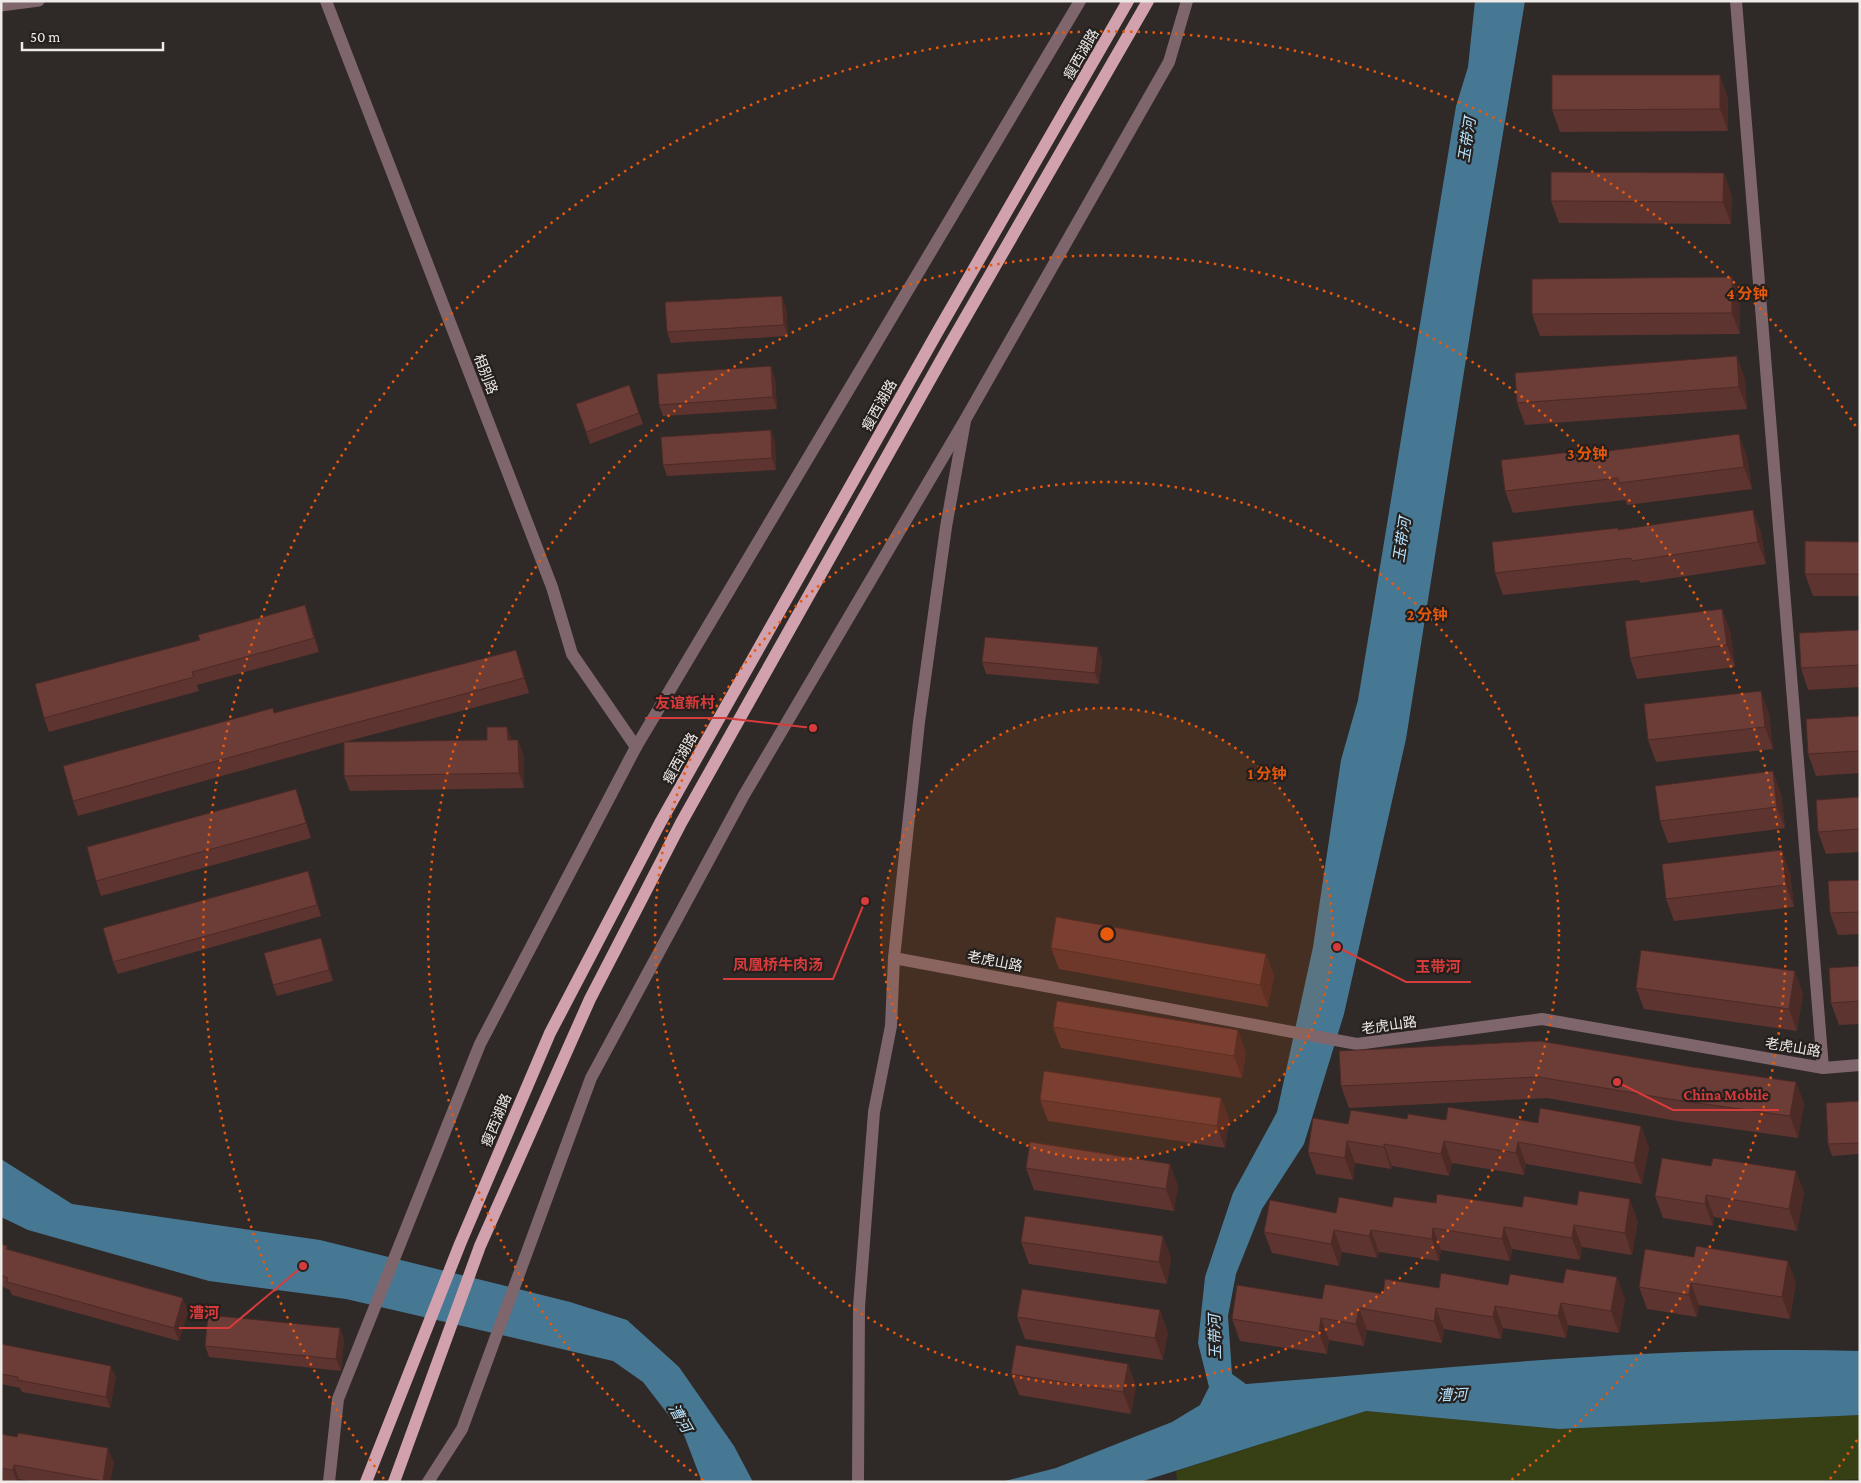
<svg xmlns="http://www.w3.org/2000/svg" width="1861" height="1483" font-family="'Crimson Pro','Noto Sans SC',serif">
<rect width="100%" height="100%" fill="#2f2927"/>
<path fill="#373f15" d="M1366 1411 1559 1429 1860 1415V1479L1793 1482H1177L1176 1471Z"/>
<g fill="#467893">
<path d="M1475 1H1525L1479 277 1406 739 1344 1014 1304 1144 1262 1209 1236 1274 1228 1316 1232 1374 1246 1384C1450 1368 1655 1345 1860 1351V1415L1559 1429 1366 1411 1140 1482H1001L1056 1468 1172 1422 1200 1405 1209 1387 1198 1343 1205 1277 1233 1193 1277 1112 1313 947 1341 760 1358 700 1456 106 1468 67Z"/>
<path d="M1 1159 72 1204 320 1240 570 1302 627 1320 679 1367 734 1446 753 1482H702L684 1435 643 1382 613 1361 346 1299 209 1281 28 1230 1 1217Z"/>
</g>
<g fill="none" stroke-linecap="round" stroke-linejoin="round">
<path stroke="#7e666c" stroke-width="11" d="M1 6 39 1"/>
<g stroke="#7e666c" stroke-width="12">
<path d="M326 1 552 587 572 654 636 747"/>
<path d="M1736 1 1823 1068"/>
<path d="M894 958 1357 1044 1542 1019 1823 1068 1860 1065"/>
<path d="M858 1482 859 1307 874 1112 891 1026 894 958 919 722 946 527 965 421"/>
</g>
<g stroke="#7e666c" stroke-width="12">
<path d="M329 1482 338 1399 480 1044 636 747 1080 1"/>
<path d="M428 1482 462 1429 591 1078 744 795 965 420 1169 62 1187 1"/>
</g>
<g stroke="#d1a1ad" stroke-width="12">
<path d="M366 1482 460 1244 550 1033 660 823 938 331 1128 1"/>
<path d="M394 1482 480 1246 590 999 681 823 949 346 1148 1"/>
</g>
</g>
<g fill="#5d342f">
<path d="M1728 97V131L1560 132 1552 110Z"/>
<path d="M1732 195 1731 224 1559 223 1551 201Z"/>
<path d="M1732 277 1740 299V334L1540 336 1532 314Z"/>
<path d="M786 307 788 336 671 343 667 332Z"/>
<path d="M775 378 777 409 663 416 659 405Z"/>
<path d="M1745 378 1747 409 1525 425 1517 403Z"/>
<path d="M629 385 643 424 590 444 576 404Z"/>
<path d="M775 441 776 470 667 476 663 465Z"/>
<path d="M1607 448 1609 451 1747 456 1752 489 1627 505 1625 500 1513 513 1505 491Z"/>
<path d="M1619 530 1761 532 1766 564 1640 583 1639 580 1503 595 1495 573Z"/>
<path d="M1860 542V596H1813L1805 574Z"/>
<path d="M305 605 310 619 319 652 197 685 199 691 49 732 44 718 200 640Z"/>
<path d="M1722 609 1730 631 1735 667 1637 679 1630 658Z"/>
<path d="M1860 630V687L1808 690 1801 668Z"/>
<path d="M1102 659 1099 684 986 674 982 662Z"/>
<path d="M521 664 529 693 337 744 78 816 73 801 274 713Z"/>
<path d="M1769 713 1773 749 1656 762 1648 740Z"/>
<path d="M1860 716V773L1816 776 1808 754Z"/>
<path d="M512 740 524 755V788L350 791 344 776Z"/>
<path d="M1781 793 1785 828 1668 843 1660 821Z"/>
<path d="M1860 797V852L1826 854 1818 832Z"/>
<path d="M301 804 311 838 101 896 96 881Z"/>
<path d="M308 871 312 883 321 916 118 974 113 962Z"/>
<path d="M1790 872 1794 907 1674 921 1666 899Z"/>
<path d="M1860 880V934L1838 935 1830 913Z"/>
<path d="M1051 948 1266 954 1274 976 1268 1007 1059 969Z"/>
<path d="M325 949 333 981 277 996 273 985Z"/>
<path d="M1860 966V1024L1839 1025 1831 1003Z"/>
<path d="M1636 988 1803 993 1797 1031 1644 1009Z"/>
<path d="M1053 1027 1246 1052 1242 1078 1061 1048Z"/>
<path d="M1692 1067 1796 1082 1804 1104 1798 1138 1677 1121 1547 1098 1349 1108 1341 1086Z"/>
<path d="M1221 1098 1229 1120 1225 1148 1048 1121 1040 1100Z"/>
<path d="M1860 1101V1154L1832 1156 1828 1144Z"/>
<path d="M1407 1119 1641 1126 1649 1148 1642 1184 1526 1164 1524 1175 1452 1163 1449 1176 1392 1166 1391 1169 1355 1163 1353 1180 1316 1174 1308 1152 1348 1124Z"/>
<path d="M1170 1164 1178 1186 1174 1211 1034 1190 1026 1168Z"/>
<path d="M1711 1166 1796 1171 1804 1193 1797 1231 1714 1217 1713 1226 1663 1218 1655 1196Z"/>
<path d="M1436 1203 1522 1207 1638 1221 1632 1255 1582 1247 1580 1260 1512 1249 1510 1261 1441 1250 1439 1261 1379 1252 1377 1258 1342 1252 1339 1266 1272 1253 1264 1232 1336 1213Z"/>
<path d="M1163 1236 1171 1258 1167 1284 1029 1264 1021 1242Z"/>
<path d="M1 1244 7 1246 8 1250 188 1311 179 1341 12 1295 10 1290 1 1286Z"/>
<path d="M1694 1257 1796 1282 1790 1319 1699 1305 1697 1317 1647 1309 1639 1287Z"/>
<path d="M1508 1285 1625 1299 1619 1333 1568 1325 1566 1338 1503 1328 1501 1339 1444 1329 1442 1343 1367 1330 1364 1346 1329 1340 1327 1354 1240 1341 1232 1319 1322 1299 1383 1294 1439 1288Z"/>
<path d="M1017 1317 1168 1332 1163 1360 1025 1339Z"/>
<path d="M340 1328 344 1339 341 1371 209 1357 205 1346Z"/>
<path d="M1 1344 116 1377 110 1408 22 1392 20 1388 1 1384Z"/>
<path d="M1128 1364 1136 1386 1131 1414 1019 1395 1011 1374Z"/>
<path d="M1 1434 114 1462 110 1482H34L19 1479V1482L1 1481Z"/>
</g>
<g fill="#4c2a26">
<path d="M1720 75 1728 97V131L1720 109Z"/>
<path d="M1724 173 1732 195 1731 224 1723 202Z"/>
<path d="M1732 277 1740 299V334L1732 313Z"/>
<path d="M782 296 786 307 788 336 784 325Z"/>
<path d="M1737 356 1745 378 1747 409 1739 387Z"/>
<path d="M771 366 775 378 777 409 773 397Z"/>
<path d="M771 430 775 441 776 470 772 458Z"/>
<path d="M1739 434 1747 456 1752 489 1744 467Z"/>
<path d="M1753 510 1761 532 1766 564 1758 542Z"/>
<path d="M305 605 310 619 319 652 314 638Z"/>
<path d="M1722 609 1730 631 1735 667 1727 645Z"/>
<path d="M1098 647 1102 659 1099 684 1095 673Z"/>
<path d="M516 650 521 664 529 693 524 678Z"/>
<path d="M1761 691 1769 713 1773 749 1765 727Z"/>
<path d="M507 727 513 742 508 740Z"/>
<path d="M518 740 524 755V788L519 773Z"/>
<path d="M1773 771 1781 793 1785 828 1777 807Z"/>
<path d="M296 789 301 804 311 838 306 823Z"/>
<path d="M1782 850 1790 872 1794 907 1786 885Z"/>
<path d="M308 871 312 883 321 916 317 905Z"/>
<path d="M321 938 325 949 333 981 329 970Z"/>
<path d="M1266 954 1274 976 1268 1007 1260 985Z"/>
<path d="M1795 971 1803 993 1797 1031 1789 1009Z"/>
<path d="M1238 1030 1246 1052 1242 1078 1234 1056Z"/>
<path d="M1796 1082 1804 1104 1798 1138 1790 1116Z"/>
<path d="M1221 1098 1229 1120 1225 1148 1217 1126Z"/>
<path d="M1641 1126 1649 1148 1642 1184 1634 1163Z"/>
<path d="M1347 1141 1355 1163 1353 1180 1345 1158Z"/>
<path d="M1444 1141 1452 1163 1449 1176 1441 1154Z"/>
<path d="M1518 1142 1526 1164 1524 1175 1516 1153Z"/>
<path d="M1384 1144 1392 1166 1391 1169 1384 1147Z"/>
<path d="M1170 1164 1178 1186 1174 1211 1166 1189Z"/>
<path d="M1796 1171 1804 1193 1797 1231 1789 1209Z"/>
<path d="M1706 1195 1714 1217 1713 1226 1705 1204Z"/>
<path d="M1630 1199 1638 1221 1632 1255 1625 1233Z"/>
<path d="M1574 1225 1582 1247 1580 1260 1572 1238Z"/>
<path d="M1504 1227 1512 1249 1510 1261 1502 1239Z"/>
<path d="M1433 1228 1441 1250 1439 1261 1432 1239Z"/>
<path d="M1334 1230 1342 1252 1339 1266 1331 1244Z"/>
<path d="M1371 1230 1379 1252 1377 1258 1369 1236Z"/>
<path d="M1163 1236 1171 1258 1167 1284 1159 1262Z"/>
<path d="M1788 1261 1796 1282 1790 1319 1782 1297Z"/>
<path d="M1617 1277 1625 1299 1619 1333 1611 1311Z"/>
<path d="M1691 1283 1699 1305 1697 1317 1689 1295Z"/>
<path d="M183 1298 188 1311 179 1341 174 1328Z"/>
<path d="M1561 1303 1568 1325 1566 1338 1558 1316Z"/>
<path d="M1495 1306 1503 1328 1501 1339 1493 1317Z"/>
<path d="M1359 1308 1367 1330 1364 1346 1356 1324Z"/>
<path d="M1436 1308 1444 1329 1442 1343 1434 1321Z"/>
<path d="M1160 1310 1168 1332 1163 1360 1155 1338Z"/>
<path d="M1321 1318 1329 1340 1327 1354 1319 1333Z"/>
<path d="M340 1328 344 1339 341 1371 336 1359Z"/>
<path d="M1128 1364 1136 1386 1131 1414 1123 1392Z"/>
<path d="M111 1366 116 1377 110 1408 106 1397Z"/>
<path d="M108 1448 114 1462 110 1482H103Z"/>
<path d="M14 1465 19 1479V1482H17L13 1470Z"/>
</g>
<g fill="#6c3c37" stroke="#4c2a26">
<path d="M1552 75H1720V109L1552 110Z"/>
<path d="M1551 172 1724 173 1723 202 1551 201Z"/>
<path d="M1732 277V313L1532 314V279Z"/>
<path d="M782 296 784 325 667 332 665 302Z"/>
<path d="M1737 356 1739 387 1517 403 1515 373Z"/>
<path d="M771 366 773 397 659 405 657 374Z"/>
<path d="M629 385 639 413 586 432 576 404Z"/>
<path d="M771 430 772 458 663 465 661 437Z"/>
<path d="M1739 434 1744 467 1619 483 1618 478 1505 491 1501 460 1607 448 1608 451Z"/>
<path d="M1753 510 1758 542 1632 561 1631 558 1495 573 1492 542 1618 528V530Z"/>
<path d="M1805 541 1860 542V574H1805Z"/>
<path d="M305 605 314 638 192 672 194 677 44 718 35 684 200 640 198 635Z"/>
<path d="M1722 609 1727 645 1630 658 1625 621Z"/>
<path d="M1860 630V665L1801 668 1799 633Z"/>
<path d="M985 637 1098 647 1095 673 982 662Z"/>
<path d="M516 650 524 678 332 729 73 801 63 766 273 708 274 713Z"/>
<path d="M1761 691 1765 727 1648 740 1644 704Z"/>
<path d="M1860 716V751L1808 754 1806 719Z"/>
<path d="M487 727H507L508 740H518L519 773 344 776V742L487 740Z"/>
<path d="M1773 771 1777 807 1660 821 1655 786Z"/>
<path d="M296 789 306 823 96 881 87 847Z"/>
<path d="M1860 797V829L1818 832 1816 800Z"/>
<path d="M1782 850 1786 885 1666 899 1662 864Z"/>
<path d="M308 871 317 905 113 962 103 928Z"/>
<path d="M1860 880V912L1830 913 1828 881Z"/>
<path d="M1056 917 1266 954 1260 985 1051 948Z"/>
<path d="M321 938 329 970 273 985 264 953Z"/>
<path d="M1641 950 1795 971 1789 1009 1636 988Z"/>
<path d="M1860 966V1001L1831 1003 1829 968Z"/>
<path d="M1057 1001 1238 1030 1234 1056 1053 1027Z"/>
<path d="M1540 1041 1692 1067 1796 1082 1790 1116 1669 1099 1539 1077 1341 1086 1339 1051Z"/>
<path d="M1044 1071 1221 1098 1217 1126 1040 1100Z"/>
<path d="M1860 1101V1143L1828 1144 1826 1103Z"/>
<path d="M1448 1107 1538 1123 1540 1108 1641 1126 1634 1163 1518 1142 1516 1153 1444 1141 1441 1154 1384 1144V1147L1347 1141 1345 1158 1308 1152 1313 1118 1348 1124 1351 1110 1407 1119 1408 1114 1446 1120Z"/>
<path d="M1030 1142 1170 1164 1166 1189 1026 1168Z"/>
<path d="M1662 1158 1711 1166 1713 1158 1796 1171 1789 1209 1706 1195 1705 1204 1655 1196Z"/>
<path d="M1579 1191 1630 1199 1625 1233 1574 1225 1572 1238 1504 1227 1502 1239 1433 1228 1432 1239 1371 1230 1369 1236 1334 1230 1331 1244 1264 1232 1270 1200 1336 1213 1339 1197 1392 1207 1394 1197 1436 1203 1437 1194 1522 1207 1524 1196 1577 1205Z"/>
<path d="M1025 1216 1163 1236 1159 1262 1021 1242Z"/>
<path d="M1 1244 7 1246 6 1249 183 1298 174 1328 7 1282 8 1278 1 1275Z"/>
<path d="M1696 1246 1788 1261 1782 1297 1691 1283 1689 1295 1639 1287 1645 1249 1694 1257Z"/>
<path d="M1566 1269 1617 1277 1611 1311 1561 1303 1558 1316 1495 1306 1493 1317 1436 1308 1434 1321 1359 1308 1356 1324 1321 1318 1319 1333 1232 1319 1237 1285 1322 1299 1325 1284 1383 1294 1385 1279 1439 1288 1441 1273 1508 1285 1510 1274 1563 1283Z"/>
<path d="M1022 1289 1160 1310 1155 1338 1017 1317Z"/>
<path d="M208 1315 340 1328 336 1359 205 1346Z"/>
<path d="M1 1344 111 1366 106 1397 18 1380V1377L1 1374Z"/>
<path d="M1016 1345 1128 1364 1123 1392 1011 1374Z"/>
<path d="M18 1433 108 1448 103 1481 14 1465 13 1470 1 1468V1434L17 1437Z"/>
</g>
<circle cx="1107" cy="934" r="226" fill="#e8590c" fill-opacity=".12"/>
<g fill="none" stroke="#e8590c" stroke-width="2.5" stroke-dasharray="2.5 5">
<circle cx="1107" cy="934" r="226"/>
<circle cx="1107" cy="934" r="452"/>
<path d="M703 1480A679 679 0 1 1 1511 1480"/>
<path d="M1857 1440A905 905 0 0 1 1830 1479M384 1479A905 905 0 1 1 1857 428"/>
</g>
<g text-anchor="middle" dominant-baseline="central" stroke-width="4.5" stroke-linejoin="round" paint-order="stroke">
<g font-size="14" fill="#eeeae8" stroke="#25201d">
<text transform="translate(1081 54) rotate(-60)">瘦西湖路</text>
<text transform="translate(486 374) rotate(69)">相别路</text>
<text transform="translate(879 405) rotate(-61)">瘦西湖路</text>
<text transform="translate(680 758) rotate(-61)">瘦西湖路</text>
<text transform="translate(995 961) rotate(11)">老虎山路</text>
<text transform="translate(1389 1025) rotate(-8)">老虎山路</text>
<text transform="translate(1793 1047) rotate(9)">老虎山路</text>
<text transform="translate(496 1120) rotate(-67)">瘦西湖路</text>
</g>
<g font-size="15" font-style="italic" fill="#b6e3fe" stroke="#25201d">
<text transform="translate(1467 140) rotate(-81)">玉带河</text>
<text transform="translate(1402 540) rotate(-81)">玉带河</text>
<text transform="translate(1215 1337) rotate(-91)">玉带河</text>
<text transform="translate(1452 1395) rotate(-2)">漕河</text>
<text transform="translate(680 1418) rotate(60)">漕河</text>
</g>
</g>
<circle cx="1107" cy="934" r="8" fill="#e8590c" stroke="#25201d" stroke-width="2.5"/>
<g font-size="15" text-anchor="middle" font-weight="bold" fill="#e8590c" stroke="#25201d" stroke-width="4.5" stroke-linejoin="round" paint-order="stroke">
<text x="1747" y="299">4 分钟</text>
<text x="1587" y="459">3 分钟</text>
<text x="1427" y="620">2 分钟</text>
<text x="1267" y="779">1 分钟</text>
</g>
<path fill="none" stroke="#d83b3b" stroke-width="2" d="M813 728L725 718H645M865 901L833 979H723M1337 947L1406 982H1471M1617 1082L1673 1110H1779M303 1266L229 1328H179"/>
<g fill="#d83b3b" stroke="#25201d" stroke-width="2">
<circle cx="813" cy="728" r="5"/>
<circle cx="865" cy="901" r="5"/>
<circle cx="1337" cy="947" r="5"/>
<circle cx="1617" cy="1082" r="5"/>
<circle cx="303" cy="1266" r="5"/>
</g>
<g font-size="15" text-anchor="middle" font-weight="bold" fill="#d83b3b" stroke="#25201d" stroke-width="4.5" stroke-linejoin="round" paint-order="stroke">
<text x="685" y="708">友谊新村</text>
<text x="778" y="970">凤凰桥牛肉汤</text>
<text x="1438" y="972">玉带河</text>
<text x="1726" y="1100">China Mobile</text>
<text x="204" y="1318">漕河</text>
</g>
<rect width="1861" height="1483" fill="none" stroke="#eeeae8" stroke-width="5"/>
<path d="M22 42v8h141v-8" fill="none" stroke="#eeeae8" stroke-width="2.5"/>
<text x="30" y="42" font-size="15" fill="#eeeae8" stroke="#25201d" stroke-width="4" paint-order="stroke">50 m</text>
</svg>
